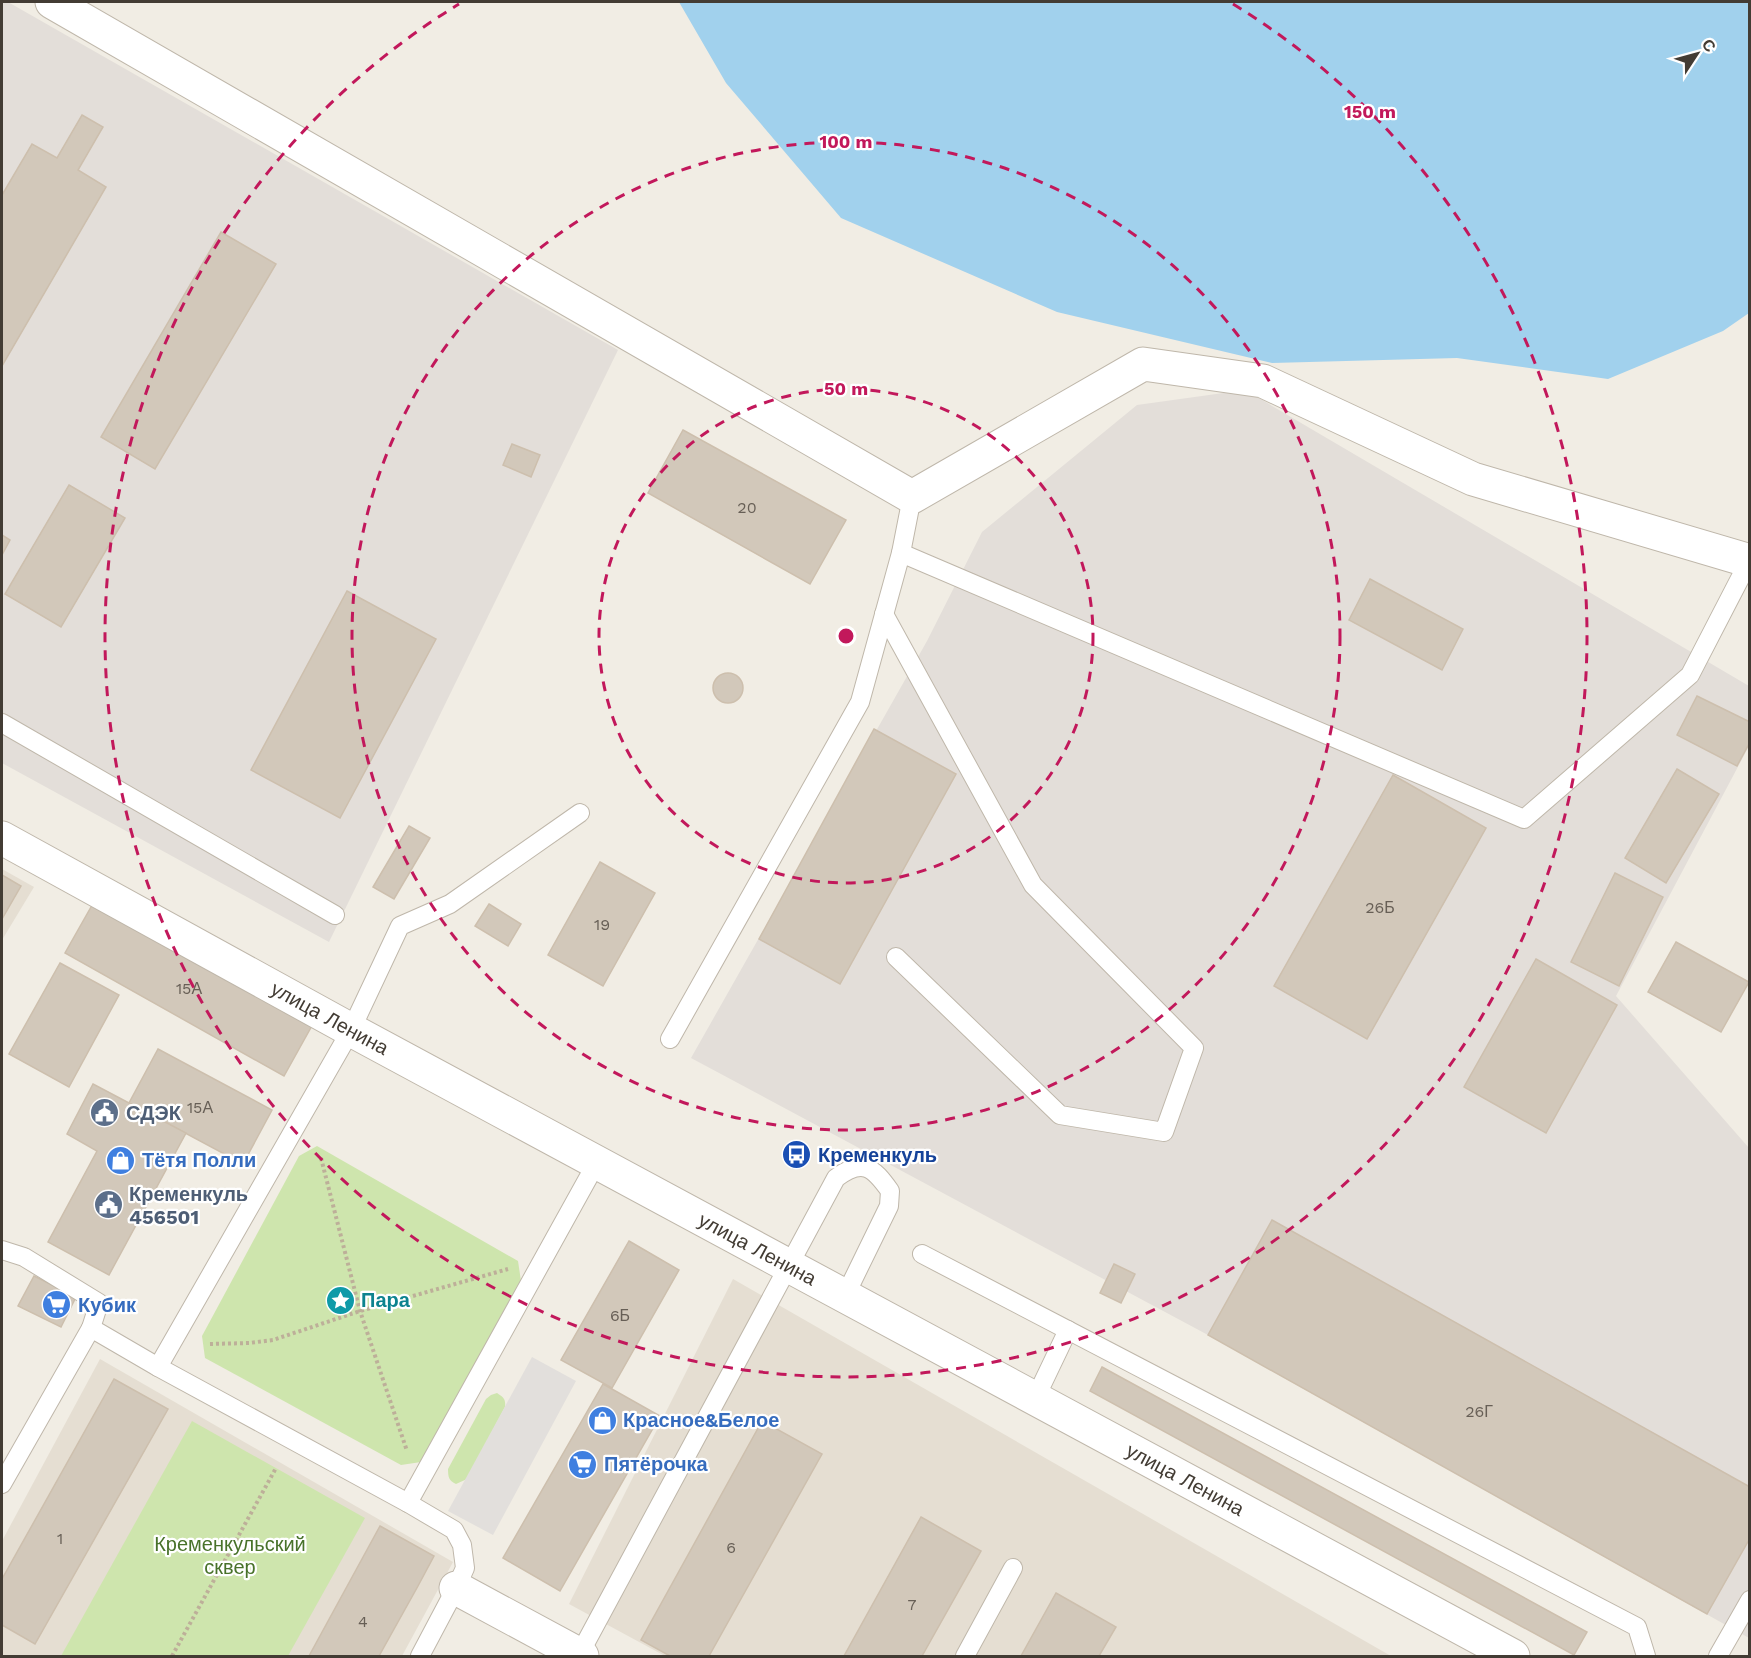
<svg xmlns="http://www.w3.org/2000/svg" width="1751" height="1658" font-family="'Work Sans',sans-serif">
<rect width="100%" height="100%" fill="#f1ede4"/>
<g fill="#e5ded2">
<path d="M2 869 34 887 2 940Z"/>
<path d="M733 1279 1391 1656H665L569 1604Z"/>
<path d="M100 1359 453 1562 402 1656H2V1541Z"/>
</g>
<g fill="#e3ded9">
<path d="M2 2H8L618 350 329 942 2 763Z"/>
<path d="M1245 390 1749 686V746L1616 996 1749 1148V1638L1208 1335 691 1058 927 641 982 532 1137 405Z"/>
</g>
<g fill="#cee5ad">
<path d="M317 1146 518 1261 521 1281 421 1462 401 1465 205 1358 202 1336 299 1156Z"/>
<path d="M497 1393C503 1397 506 1399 505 1407L467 1479 456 1484C449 1481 448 1477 448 1469L486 1399 491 1395Z"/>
<path d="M192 1421 365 1518 288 1656H61Z"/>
</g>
<path fill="#e2dfdc" d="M532 1357 576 1381 493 1535 448 1511Z"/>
<path fill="#a1d1ed" d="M679 2H1749V313L1723 331 1608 379 1457 358 1272 363 1057 312 841 218 726 83Z"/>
<g fill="#d2c8ba" stroke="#cdbfad" stroke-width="1.5">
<path d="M82 115 103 127 78 170 106 187 2 366V195L32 144 57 158Z"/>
<path d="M221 232 276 264 155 469 101 437Z"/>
<path d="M683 430 846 520 810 584 648 493Z"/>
<path d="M512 444 540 455 531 477 503 465Z"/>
<path d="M69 485 125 518 61 627 5 594Z"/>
<path d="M2 535 10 540 2 555Z"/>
<path d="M1370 579 1463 629 1442 670 1349 620Z"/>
<path d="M347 591 436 639 340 818 251 770Z"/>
<circle cx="728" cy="688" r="15"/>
<path d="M1697 696 1750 722V742L1737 766 1677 735Z"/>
<path d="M874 729 956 774 840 984 759 939Z"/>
<path d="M1677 769 1719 794 1666 883 1625 858Z"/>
<path d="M1393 775 1486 828 1367 1039 1274 986Z"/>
<path d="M409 826 430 838 394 899 373 887Z"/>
<path d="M600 862 655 893 603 986 548 955Z"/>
<path d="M1615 873 1663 897 1619 986 1571 962Z"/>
<path d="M2 875 21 886 2 919Z"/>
<path d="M95 900 314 1022 284 1076 65 953Z"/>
<path d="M489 904 521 924 508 946 475 926Z"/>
<path d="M1676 942 1749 982 1721 1032 1648 992Z"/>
<path d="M1536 959 1617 1005 1546 1133 1464 1087Z"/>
<path d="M60 963 119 995 69 1087 9 1054Z"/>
<path d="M158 1049 272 1110 243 1164 129 1103Z"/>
<path d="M93 1084 186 1133 109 1275 48 1242 97 1151 67 1134Z"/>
<path d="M1272 1220 1750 1487V1538L1707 1614 1208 1335Z"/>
<path d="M629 1241 679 1270 612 1388 561 1360Z"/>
<path d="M1114 1264 1135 1274 1121 1303 1100 1293Z"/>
<path d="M34 1276 76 1297 61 1327 18 1306Z"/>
<path d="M1102 1367 1587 1632 1574 1655 1090 1391Z"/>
<path d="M114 1379 168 1409 35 1644 2 1625V1579Z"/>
<path d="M603 1384 660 1416 560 1591 503 1558Z"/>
<path d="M762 1421 822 1454 709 1656H670L641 1640Z"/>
<path d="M921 1517 981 1551 922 1656H844Z"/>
<path d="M380 1526 434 1556 418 1586 379 1656H309Z"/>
<path d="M1056 1593 1116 1627 1099 1656H1021Z"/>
</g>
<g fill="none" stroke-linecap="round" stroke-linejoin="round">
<defs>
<g id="service">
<path d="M901 553 1524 819 1690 675 1749 561"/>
<path d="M884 614 1033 885 1194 1048 1164 1132 1060 1115 896 957"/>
<path d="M2 723 335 915"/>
<path d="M670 1039 860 702 901 553 912 497"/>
<path d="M2 1250 24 1257 99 1303 91 1328"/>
<path d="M922 1254 1637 1627 1646 1656"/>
<path d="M158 1367 408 1503 454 1530 462 1545 465 1568 456 1588 420 1656"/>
<path d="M1035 1399 1068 1330"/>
<path d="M2 1484 91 1328 158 1367 351 1030 400 926 450 904 580 813"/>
<path d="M408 1503 597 1162"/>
<path d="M579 1655 836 1178C863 1158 873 1167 890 1191L889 1206 845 1296"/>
<path d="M965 1656 1013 1568"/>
<path d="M1718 1656 1750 1600"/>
</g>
<g id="minor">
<path d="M52 2 912 497 1143 364 1263 381 1473 479 1750 561"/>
<path d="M456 1588 582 1656"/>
</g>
<g id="tertiary">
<path id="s1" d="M2 838 351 1030 1513 1656"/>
</g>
</defs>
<use href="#service" stroke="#bfb7aa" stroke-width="20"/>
<use href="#minor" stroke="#bfb7aa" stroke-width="35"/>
<use href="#tertiary" stroke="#bfb7aa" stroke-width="35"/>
<g stroke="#bdaf99" stroke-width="4" stroke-dasharray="3 3" stroke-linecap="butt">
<path d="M321 1158 360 1311 407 1451"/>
<path d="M210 1344 249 1343 273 1340 360 1311 508 1269"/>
<path d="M172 1656 276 1468"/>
</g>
<use href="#service" stroke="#fff" stroke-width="18"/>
<use href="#minor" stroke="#fff" stroke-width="33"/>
<use href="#tertiary" stroke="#fff" stroke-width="33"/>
</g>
<g fill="none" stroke="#c2185b" stroke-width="3" stroke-dasharray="10 8">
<circle cx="846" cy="636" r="247"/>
<circle cx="846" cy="636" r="494"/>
<path d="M1233 4A741 741 0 1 1 459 4"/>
</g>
<defs>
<symbol id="civic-disc" viewBox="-11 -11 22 22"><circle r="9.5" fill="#5c6f8a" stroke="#fff"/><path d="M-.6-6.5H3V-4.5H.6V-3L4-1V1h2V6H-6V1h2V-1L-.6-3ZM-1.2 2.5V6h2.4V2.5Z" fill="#fff"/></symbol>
<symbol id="bus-disc" viewBox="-11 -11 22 22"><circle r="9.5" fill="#1a4fb4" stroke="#fff"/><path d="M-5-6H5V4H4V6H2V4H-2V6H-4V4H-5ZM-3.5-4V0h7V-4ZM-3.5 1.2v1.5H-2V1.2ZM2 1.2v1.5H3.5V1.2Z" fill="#fff"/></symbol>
<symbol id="shop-disc" viewBox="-11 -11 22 22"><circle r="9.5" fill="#3f7fe0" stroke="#fff"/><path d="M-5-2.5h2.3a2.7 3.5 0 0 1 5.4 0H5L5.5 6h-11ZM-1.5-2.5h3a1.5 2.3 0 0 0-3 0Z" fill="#fff"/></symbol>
<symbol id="sight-disc" viewBox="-11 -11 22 22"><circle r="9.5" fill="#0f9aa8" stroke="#fff"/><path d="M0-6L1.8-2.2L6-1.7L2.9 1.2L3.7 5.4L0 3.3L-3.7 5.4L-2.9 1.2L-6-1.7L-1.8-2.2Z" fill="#fff"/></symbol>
<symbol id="supermarket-disc" viewBox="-11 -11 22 22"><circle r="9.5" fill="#3f7fe0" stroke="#fff"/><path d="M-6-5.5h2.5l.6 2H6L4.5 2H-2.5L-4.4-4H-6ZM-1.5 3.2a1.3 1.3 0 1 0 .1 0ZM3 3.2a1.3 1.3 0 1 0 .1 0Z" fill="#fff"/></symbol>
</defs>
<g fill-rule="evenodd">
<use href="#civic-disc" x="88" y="1096" width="33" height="33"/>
<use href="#bus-disc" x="780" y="1138" width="33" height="33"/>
<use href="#shop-disc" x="104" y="1144" width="33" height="33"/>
<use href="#civic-disc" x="92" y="1188" width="33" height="33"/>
<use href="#sight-disc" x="324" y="1284" width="33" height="33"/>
<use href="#supermarket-disc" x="40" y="1288" width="33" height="33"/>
<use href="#shop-disc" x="586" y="1404" width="33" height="33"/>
<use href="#supermarket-disc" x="566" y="1448" width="33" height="33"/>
</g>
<g text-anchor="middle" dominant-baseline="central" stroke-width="4.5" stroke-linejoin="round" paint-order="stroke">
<g font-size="16" fill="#675f56">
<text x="747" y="507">20</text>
<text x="1380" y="907">26Б</text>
<text x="602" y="924">19</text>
<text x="189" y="988">15А</text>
<text x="200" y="1107">15А</text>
<text x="620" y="1315">6Б</text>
<text x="1479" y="1411">26Г</text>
<text x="60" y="1538">1</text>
<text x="731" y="1547">6</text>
<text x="912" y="1604">7</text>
<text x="363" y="1621">4</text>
</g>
<g font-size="20" fill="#433c34" stroke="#fff">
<text stroke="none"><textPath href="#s1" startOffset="374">улица Ленина</textPath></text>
<text stroke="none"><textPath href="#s1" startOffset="860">улица Ленина</textPath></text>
<text stroke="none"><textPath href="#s1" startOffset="1346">улица Ленина</textPath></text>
</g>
<g font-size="20" font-weight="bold" fill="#4e5e75" stroke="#fff" text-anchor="start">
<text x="126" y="1113">СДЭК</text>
<text x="129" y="1194">Кременкуль<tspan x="129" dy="23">456501</tspan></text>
</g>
<g font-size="20" font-weight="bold" fill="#164399" stroke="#fff" text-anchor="start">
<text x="818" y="1155">Кременкуль</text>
</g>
<g font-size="20" font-weight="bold" fill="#366cbe" stroke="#fff" text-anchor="start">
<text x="142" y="1160">Тётя Полли</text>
<text x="78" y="1305">Кубик</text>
<text x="623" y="1420">Красное&amp;Белое</text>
<text x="604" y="1464">Пятёрочка</text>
</g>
<g font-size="20" font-weight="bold" fill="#0d838f" stroke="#fff" text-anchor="start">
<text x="361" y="1300">Пара</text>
</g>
<g font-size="20" fill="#48722a" stroke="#fff">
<text x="230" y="1544">Кременкульский<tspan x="230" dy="23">сквер</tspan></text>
</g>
</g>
<circle cx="846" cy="636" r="9" fill="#c2185b" stroke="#fff" stroke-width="3"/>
<g font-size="18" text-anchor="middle" font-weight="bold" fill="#c2185b" stroke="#fff" stroke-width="4.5" stroke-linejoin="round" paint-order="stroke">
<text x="1370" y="118">150 m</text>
<text x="846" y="148">100 m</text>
<text x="846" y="395">50 m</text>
</g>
<rect width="1751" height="1658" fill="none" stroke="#433c34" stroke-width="6"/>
<g transform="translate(1697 54) rotate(54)" stroke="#ffffff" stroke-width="4.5" paint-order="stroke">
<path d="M0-4.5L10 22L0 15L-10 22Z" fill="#433c34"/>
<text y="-9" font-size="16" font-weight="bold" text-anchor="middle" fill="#433c34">С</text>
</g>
</svg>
